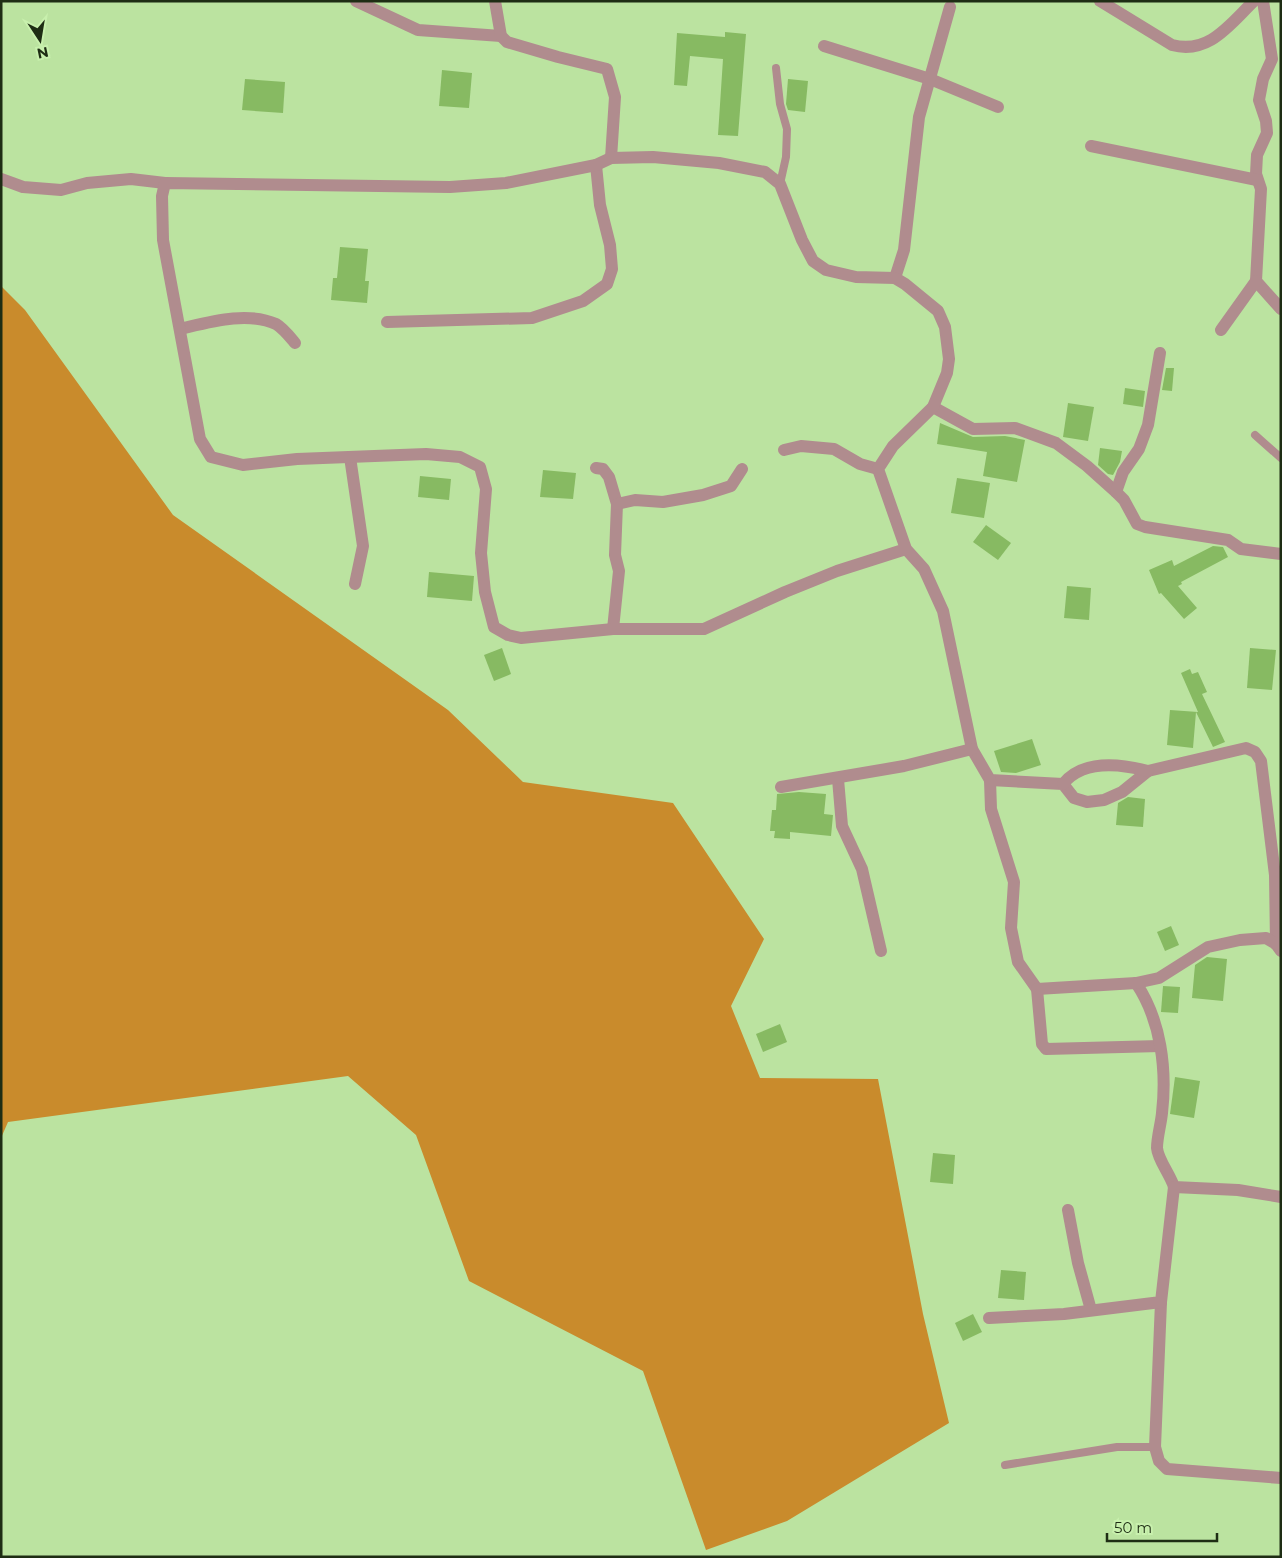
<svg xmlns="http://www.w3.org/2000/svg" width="1282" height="1558" font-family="Montserrat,sans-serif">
<rect width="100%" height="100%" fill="#bbe3a0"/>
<path fill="#c98b2c" d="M1 286 25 310 173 515 448 710 523 782 673 803 764 939 731 1006 760 1078 878 1079 923 1314 949 1423 787 1521 706 1550 643 1371 469 1281 416 1135 348 1076 8 1122 1 1138Z"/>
<g fill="#87ba62">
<path d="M725 32 746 34 738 136 718 135 723 59 690 56 687 86 674 85 677 33 725 37Z"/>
<path d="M442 70 472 73 469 108 439 106Z"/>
<path d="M245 79 285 82 283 113 242 110Z"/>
<path d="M788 79 808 81 805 112 788 110 786 104Z"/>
<path d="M340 247 368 249 365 281H369L367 303 331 300 333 278H337Z"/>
<path d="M1166 368H1174L1172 391 1162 390Z"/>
<path d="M1125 388 1145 391 1143 407 1123 404Z"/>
<path d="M1068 403 1094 407 1088 441 1063 437Z"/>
<path d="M940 423 973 437 1005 436 1025 440 1017 482 983 476 987 452 937 444Z"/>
<path d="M1100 448 1122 451 1120 462 1113 475 1108 474 1098 465Z"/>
<path d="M543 470 576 473 573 499 540 497Z"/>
<path d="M420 476 451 479 449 500 418 497Z"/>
<path d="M957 478 990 483 984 518 951 513Z"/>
<path d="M986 525 1011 543 998 560 973 542Z"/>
<path d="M1213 546 1223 547 1228 557 1181 582 1182 584 1178 586 1197 608 1184 619 1161 593 1159 594 1149 570 1172 560 1174 566Z"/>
<path d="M429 572 474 576 472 601 427 597Z"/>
<path d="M1067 586 1091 588 1089 620 1064 618Z"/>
<path d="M502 648 511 674 494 681 484 655Z"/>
<path d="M1250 648 1276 650 1272 690 1247 688Z"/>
<path d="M1190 669 1192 674 1198 672 1207 692 1202 694 1225 742 1213 747 1196 712 1193 748 1167 745 1170 710 1198 712 1181 673Z"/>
<path d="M1032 739 1041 765 1016 773 1001 772 994 751Z"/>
<path d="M799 792 826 794 824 814 833 815 831 836 790 832V839L774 838 775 831H770L772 810H776L777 794Z"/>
<path d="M1128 797 1145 799 1143 827 1116 825 1118 803Z"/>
<path d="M1171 926 1179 945 1165 951 1157 932Z"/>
<path d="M1207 957 1227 959 1223 1001 1192 998 1195 965Z"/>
<path d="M1163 986 1180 987 1178 1013 1161 1012Z"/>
<path d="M780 1024 787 1042 763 1052 756 1034Z"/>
<path d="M1175 1077 1200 1081 1194 1118 1170 1114Z"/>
<path d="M933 1153 955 1155 953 1184 930 1182Z"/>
<path d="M1001 1270 1026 1272 1024 1300 998 1298Z"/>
<path d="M973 1314 982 1332 963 1341 955 1323Z"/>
</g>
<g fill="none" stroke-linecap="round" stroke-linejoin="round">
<g stroke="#b08c8e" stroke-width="8">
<path d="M776 68 780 104 787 129 786 157 780 184"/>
<path d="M1255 435 1281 458"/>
<path d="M1005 1465 1117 1447H1155"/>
</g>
<g stroke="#b08c8e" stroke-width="12">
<path d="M356 1 418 30 501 36"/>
<path d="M495 1 501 36 507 42 558 57 607 69 615 97 611 158"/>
<path d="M1100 1 1172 45C1209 55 1230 24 1254 1"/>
<path d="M1263 1 1272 59 1263 79 1259 100 1266 121 1267 133 1257 155 1256 174 1261 189 1256 281 1281 309"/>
<path d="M824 46 930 79 998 107"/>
<path d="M1091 146 1257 180"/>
<path d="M1 179 23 187 61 190 87 183 131 179 165 183"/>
<path d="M895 278 904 250 919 117 950 7"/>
<path d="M387 322 532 318 583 301 607 284 612 269 610 245 600 205 596 165"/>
<path d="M180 329C210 322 247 311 276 324 283 328 290 337 295 343"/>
<path d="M1221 330 1256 281"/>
<path d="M933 407 973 429 1015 428 1056 443 1087 466 1116 492 1124 500 1137 524 1145 527 1228 540 1241 549 1281 554"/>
<path d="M784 450 801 446 834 449 860 464 878 469"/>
<path d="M350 457 363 546 355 584"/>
<path d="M596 468 603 469 609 477 617 504 615 555 619 571 613 629"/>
<path d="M1116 492 1123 472 1139 449 1148 425 1160 353"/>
<path d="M617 504 635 500 663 502 703 495 731 486 742 469"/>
<path d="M906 549 837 571 785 592 704 629H613L521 638 508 635 494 627 485 592 481 553 486 489 480 467 460 457 426 454 297 459 243 465 211 457 200 439 163 240 162 196 165 183 450 187 506 183 596 165 611 158 653 157 719 163 765 172 780 184 802 240 813 261 826 270 856 277 895 278 905 284 938 311 945 327 949 359 947 373 933 407 893 446 878 469 906 549 924 569 943 611 972 749 990 780 1063 784 1074 798 1087 802 1104 800 1122 792 1148 771 1246 748 1255 752 1261 761 1275 875 1276 944 1281 951"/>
<path d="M838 779 842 826 862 869 881 951"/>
<path d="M990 780 991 809 1014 882 1011 928 1018 962 1037 989 1042 1044 1046 1049 1160 1046"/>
<path d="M1063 784C1083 759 1121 764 1148 771"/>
<path d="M781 787 904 766 972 749"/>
<path d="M1136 983C1161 1020 1167 1069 1162 1113 1161 1124 1157 1137 1157 1148 1158 1160 1170 1174 1174 1187L1238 1190 1281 1197"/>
<path d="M1037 989 1136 983 1159 978 1208 947 1240 940 1266 938 1276 944"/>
<path d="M1068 1210 1078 1263 1091 1310"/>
<path d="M1161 1302 1155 1447 1159 1461 1167 1469 1281 1478"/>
<path d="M989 1318 1064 1314 1161 1302 1174 1187"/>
</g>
</g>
<rect width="1282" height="1558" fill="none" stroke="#1e2d14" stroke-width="5"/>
<g transform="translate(40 40) rotate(168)" stroke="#c8f0ad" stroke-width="4" paint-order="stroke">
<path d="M0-4L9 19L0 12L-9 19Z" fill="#1e2d14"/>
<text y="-8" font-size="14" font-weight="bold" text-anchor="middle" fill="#1e2d14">N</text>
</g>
<path d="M1107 1533v8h110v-8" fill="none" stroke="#1e2d14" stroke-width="2.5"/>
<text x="1114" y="1533" font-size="15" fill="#1e2d14" stroke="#c8f0ad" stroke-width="4" paint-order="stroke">50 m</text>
</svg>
